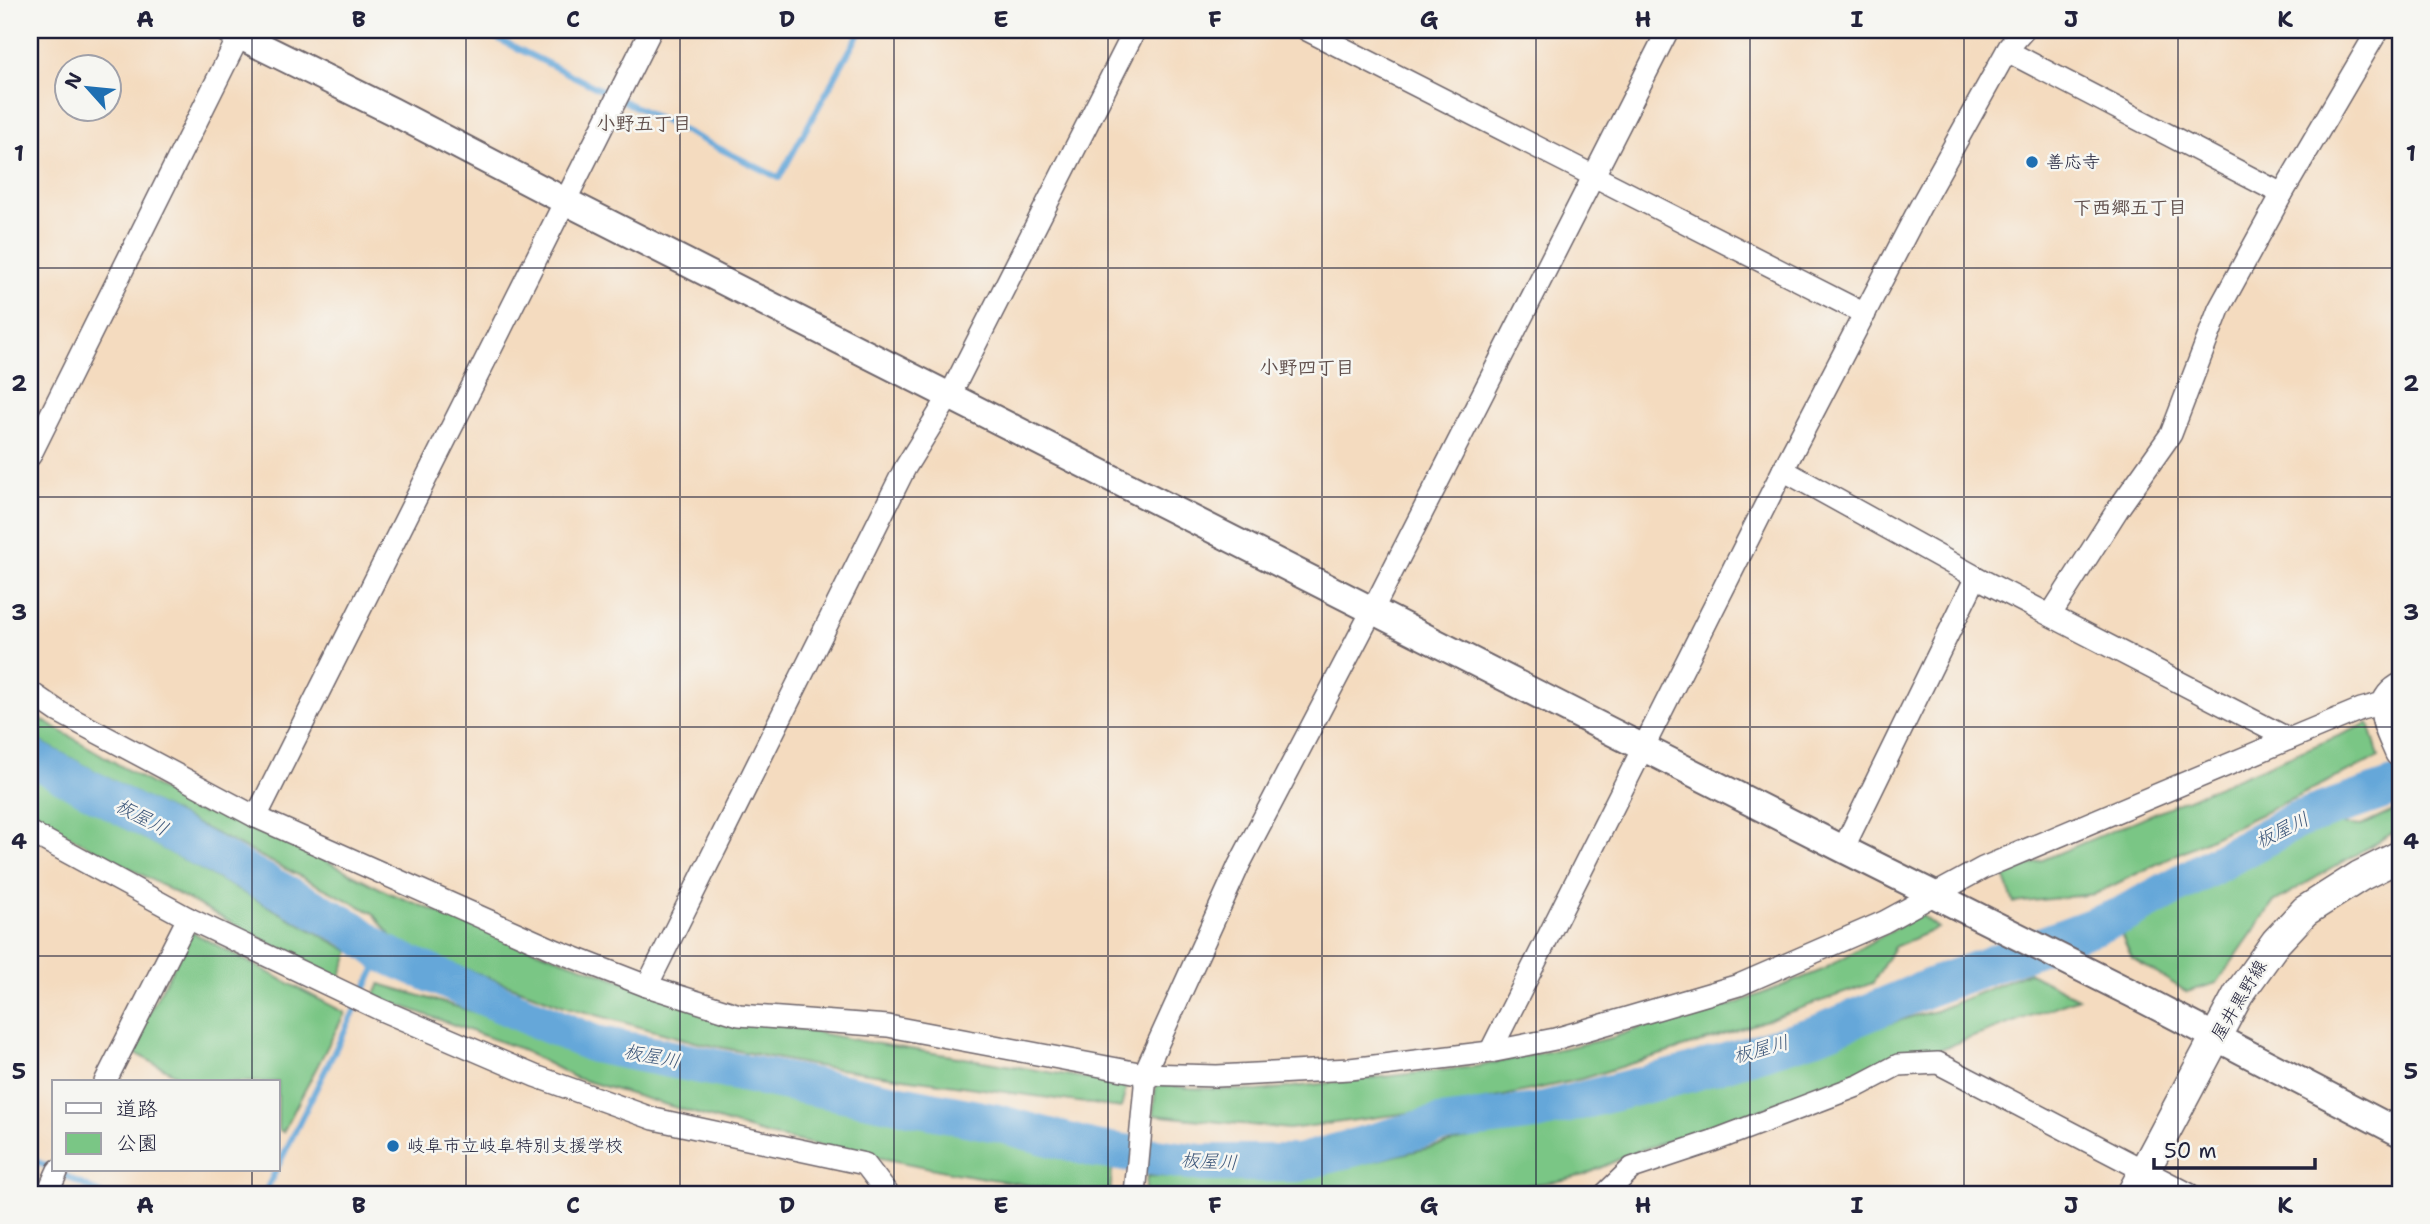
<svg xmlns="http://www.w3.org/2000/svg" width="2430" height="1224" font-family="'Shantell Sans','Klee One',sans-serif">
<rect width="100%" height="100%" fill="#f6f6f2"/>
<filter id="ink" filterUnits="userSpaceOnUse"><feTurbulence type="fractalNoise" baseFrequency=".0143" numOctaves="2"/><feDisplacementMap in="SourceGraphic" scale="14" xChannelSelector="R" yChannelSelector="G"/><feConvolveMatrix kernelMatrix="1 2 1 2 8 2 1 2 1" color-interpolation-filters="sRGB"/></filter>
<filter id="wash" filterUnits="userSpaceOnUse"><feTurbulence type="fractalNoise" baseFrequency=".00686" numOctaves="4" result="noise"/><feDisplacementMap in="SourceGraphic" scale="28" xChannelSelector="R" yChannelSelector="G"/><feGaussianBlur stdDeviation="1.57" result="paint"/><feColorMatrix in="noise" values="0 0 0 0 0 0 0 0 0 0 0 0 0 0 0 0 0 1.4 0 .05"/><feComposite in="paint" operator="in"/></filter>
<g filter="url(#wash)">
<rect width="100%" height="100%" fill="#f4dbbf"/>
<g fill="#7ac685" stroke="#4e7460" stroke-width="2">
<path d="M30 713 203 814 210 801 389 893 522 945 710 1012 861 1041 1127 1085 1121 1108 810 1065 699 1043 567 1007 397 943 373 913 147 799 30 736Z"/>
<path d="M2369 723 2379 757 2095 894 2014 903 2004 876Z"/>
<path d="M30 776 350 951 339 980 30 815Z"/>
<path d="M2400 808 2398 830 2274 902 2217 983 2187 992 2132 958 2122 936 2145 915 2297 820 2361 826Z"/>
<path d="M1920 914 1938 928 1894 947 1873 983 1718 1037 1581 1079 1454 1107 1289 1129 1153 1115 1156 1083 1189 1088 1257 1091 1480 1066 1611 1038 1697 1008 1728 1007 1820 971Z"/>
<path d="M192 932 345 1013 283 1132 278 1129V1082H190L129 1050Z"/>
<path d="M2028 972 2078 998 1898 1065 1638 1151 1584 1175 1559 1181 1458 1194H1145L1147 1176 1275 1179 1352 1166 1496 1132 1597 1112 1914 1016 1936 1011Z"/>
<path d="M380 984 741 1091 909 1117 1112 1169 1110 1194H1081L955 1173 768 1135 576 1078 518 1048 374 996Z"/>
</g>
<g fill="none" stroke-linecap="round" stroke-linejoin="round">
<g stroke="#65a7d9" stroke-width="6">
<path d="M480 30 779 178 861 30"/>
<path d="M30 1158 101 1194"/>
<path d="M278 1166 383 953"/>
<path d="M264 1194 276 1170"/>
</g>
<path stroke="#65a7d9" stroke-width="38" d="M30 757 352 929 383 953 594 1044 997 1123 1095 1149 1202 1163H1298L1439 1124 1536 1112 1687 1074 1817 1034 1933 986 2121 916 2297 820 2400 785"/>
</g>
</g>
<g filter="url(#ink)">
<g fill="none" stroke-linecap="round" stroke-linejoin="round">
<defs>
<g id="minor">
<path d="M1307 30 1865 314"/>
<path d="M2007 51 2282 194"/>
<path d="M30 456 242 30"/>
<path d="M1783 470 1976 577 2289 739"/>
<path d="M2051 614 2118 509 2171 434 2219 309 2282 194 2378 30"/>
<path d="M30 692 59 712 256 817 557 951 647 986 739 1015 888 1026 1144 1074 1217 1076 1350 1069 1490 1052 1555 1039 1739 985 1884 922 1983 868 2289 739 2361 709 2387 702"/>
<path d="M256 817 651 30"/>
<path d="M30 832 188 918 379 1009 535 1076 654 1119 865 1164 888 1194"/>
<path d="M1843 849 1976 577"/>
<path d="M647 986 905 468 950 395 1135 30"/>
<path d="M1490 1052 1783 470 1920 207 2009 47 2024 30"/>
<path d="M105 1082 188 918"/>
<path d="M47 1194 58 1170"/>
<path d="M1135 1194 1145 1086 1144 1074 1239 865 1372 611 1668 30"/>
<path d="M1605 1194 1632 1168 1713 1141 1860 1085 1898 1065 1938 1063 2189 1194"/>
</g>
<path id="tertiary" d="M228 30 392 111 565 201 1843 849 2133 994 2400 1133"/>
<g id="secondary">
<path d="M2400 689C2374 705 2391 730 2400 752"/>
<path d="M2132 1194 2238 995 2276 942 2305 911 2360 876 2400 856"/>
</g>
</defs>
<use href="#minor" stroke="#6c6369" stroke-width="24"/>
<use href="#tertiary" stroke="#6c6369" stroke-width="30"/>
<use href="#secondary" stroke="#6c6369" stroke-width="33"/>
<use href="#minor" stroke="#fff" stroke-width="21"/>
<use href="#tertiary" stroke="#fff" stroke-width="26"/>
<use href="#secondary" stroke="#fff" stroke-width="30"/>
</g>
</g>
<path fill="none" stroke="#22223b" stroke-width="2" stroke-opacity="0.55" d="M252 30V1082M466 30V1194M680 30V1194M894 30V1194M1108 30V1194M1322 30V1194M1536 30V1194M1750 30V1194M1964 30V1194M2178 30V1194M30 268H2400M30 497H2400M30 727H2400M30 956H2400M252 1170V1194"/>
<g fill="#1f6fb2" stroke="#f6f6f2" stroke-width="2.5">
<circle cx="2032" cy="162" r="7"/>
<circle cx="393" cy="1146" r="7"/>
</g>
<g text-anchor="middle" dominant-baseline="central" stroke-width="5" stroke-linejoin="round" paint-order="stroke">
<g font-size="18" fill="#22223b" stroke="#f6f6f2" text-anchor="start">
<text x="2046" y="162">善応寺</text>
<text x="407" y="1146">岐阜市立岐阜特別支援学校</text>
</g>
<g font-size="18" fill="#22223b" stroke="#f6f6f2">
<text transform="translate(2239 1000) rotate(-59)">屋井黒野線</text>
</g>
<g font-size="19" font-weight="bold" fill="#604f4c" stroke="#f6f6f2">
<text x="644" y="123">小野五丁目</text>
<text x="2130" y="207">下西郷五丁目</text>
<text x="1307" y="367">小野四丁目</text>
</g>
<g font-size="19" font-style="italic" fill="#3d577a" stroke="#f6f6f2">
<text transform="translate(142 817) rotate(28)">板屋川</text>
<text transform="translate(2282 830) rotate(-26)">板屋川</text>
<text transform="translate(1761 1049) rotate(-15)">板屋川</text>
<text transform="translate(652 1056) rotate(11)">板屋川</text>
<text transform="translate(1209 1161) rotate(3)">板屋川</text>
</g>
</g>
<rect width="2430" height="1224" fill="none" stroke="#f6f6f2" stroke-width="77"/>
<rect x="52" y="1080" width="228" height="91" fill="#f6f6f2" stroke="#a1a1a9" stroke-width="2"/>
<rect x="66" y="1103" width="35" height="10" fill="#ffffff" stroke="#a1a1a9" stroke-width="2"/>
<text x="116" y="1116" font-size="21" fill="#22223b">道路</text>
<rect x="66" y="1133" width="35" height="21" fill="#7ac685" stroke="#a1a1a9" stroke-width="2"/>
<text x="116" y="1150" font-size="21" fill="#22223b">公園</text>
<g transform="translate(88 88) rotate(297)"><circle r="33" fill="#f6f6f2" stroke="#a1a1a9" stroke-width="2"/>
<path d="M0-5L12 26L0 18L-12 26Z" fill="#1f6fb2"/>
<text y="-10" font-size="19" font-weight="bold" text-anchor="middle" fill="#22223b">N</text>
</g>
<path d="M2154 1158v10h161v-10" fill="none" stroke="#22223b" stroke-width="3.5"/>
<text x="2164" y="1158" font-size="21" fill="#22223b" stroke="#f6f6f2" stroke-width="5" paint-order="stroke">50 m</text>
<rect x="38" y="38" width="2354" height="1148" fill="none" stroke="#22223b" stroke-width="2.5"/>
<g font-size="23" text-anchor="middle" font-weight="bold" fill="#22223b">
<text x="145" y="27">A</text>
<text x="359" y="27">B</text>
<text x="573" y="27">C</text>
<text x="787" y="27">D</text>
<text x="1001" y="27">E</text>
<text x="1215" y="27">F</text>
<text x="1429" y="27">G</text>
<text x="1643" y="27">H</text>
<text x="1857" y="27">I</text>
<text x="2071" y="27">J</text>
<text x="2285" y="27">K</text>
<text x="19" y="161">1</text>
<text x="2411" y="161">1</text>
<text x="19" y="391">2</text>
<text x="2411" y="391">2</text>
<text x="19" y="620">3</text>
<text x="2411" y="620">3</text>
<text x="19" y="849">4</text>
<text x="2411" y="849">4</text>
<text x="19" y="1079">5</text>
<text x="2411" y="1079">5</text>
<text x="145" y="1213">A</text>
<text x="359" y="1213">B</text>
<text x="573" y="1213">C</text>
<text x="787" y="1213">D</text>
<text x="1001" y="1213">E</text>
<text x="1215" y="1213">F</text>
<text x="1429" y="1213">G</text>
<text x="1643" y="1213">H</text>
<text x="1857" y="1213">I</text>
<text x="2071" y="1213">J</text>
<text x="2285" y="1213">K</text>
</g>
</svg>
